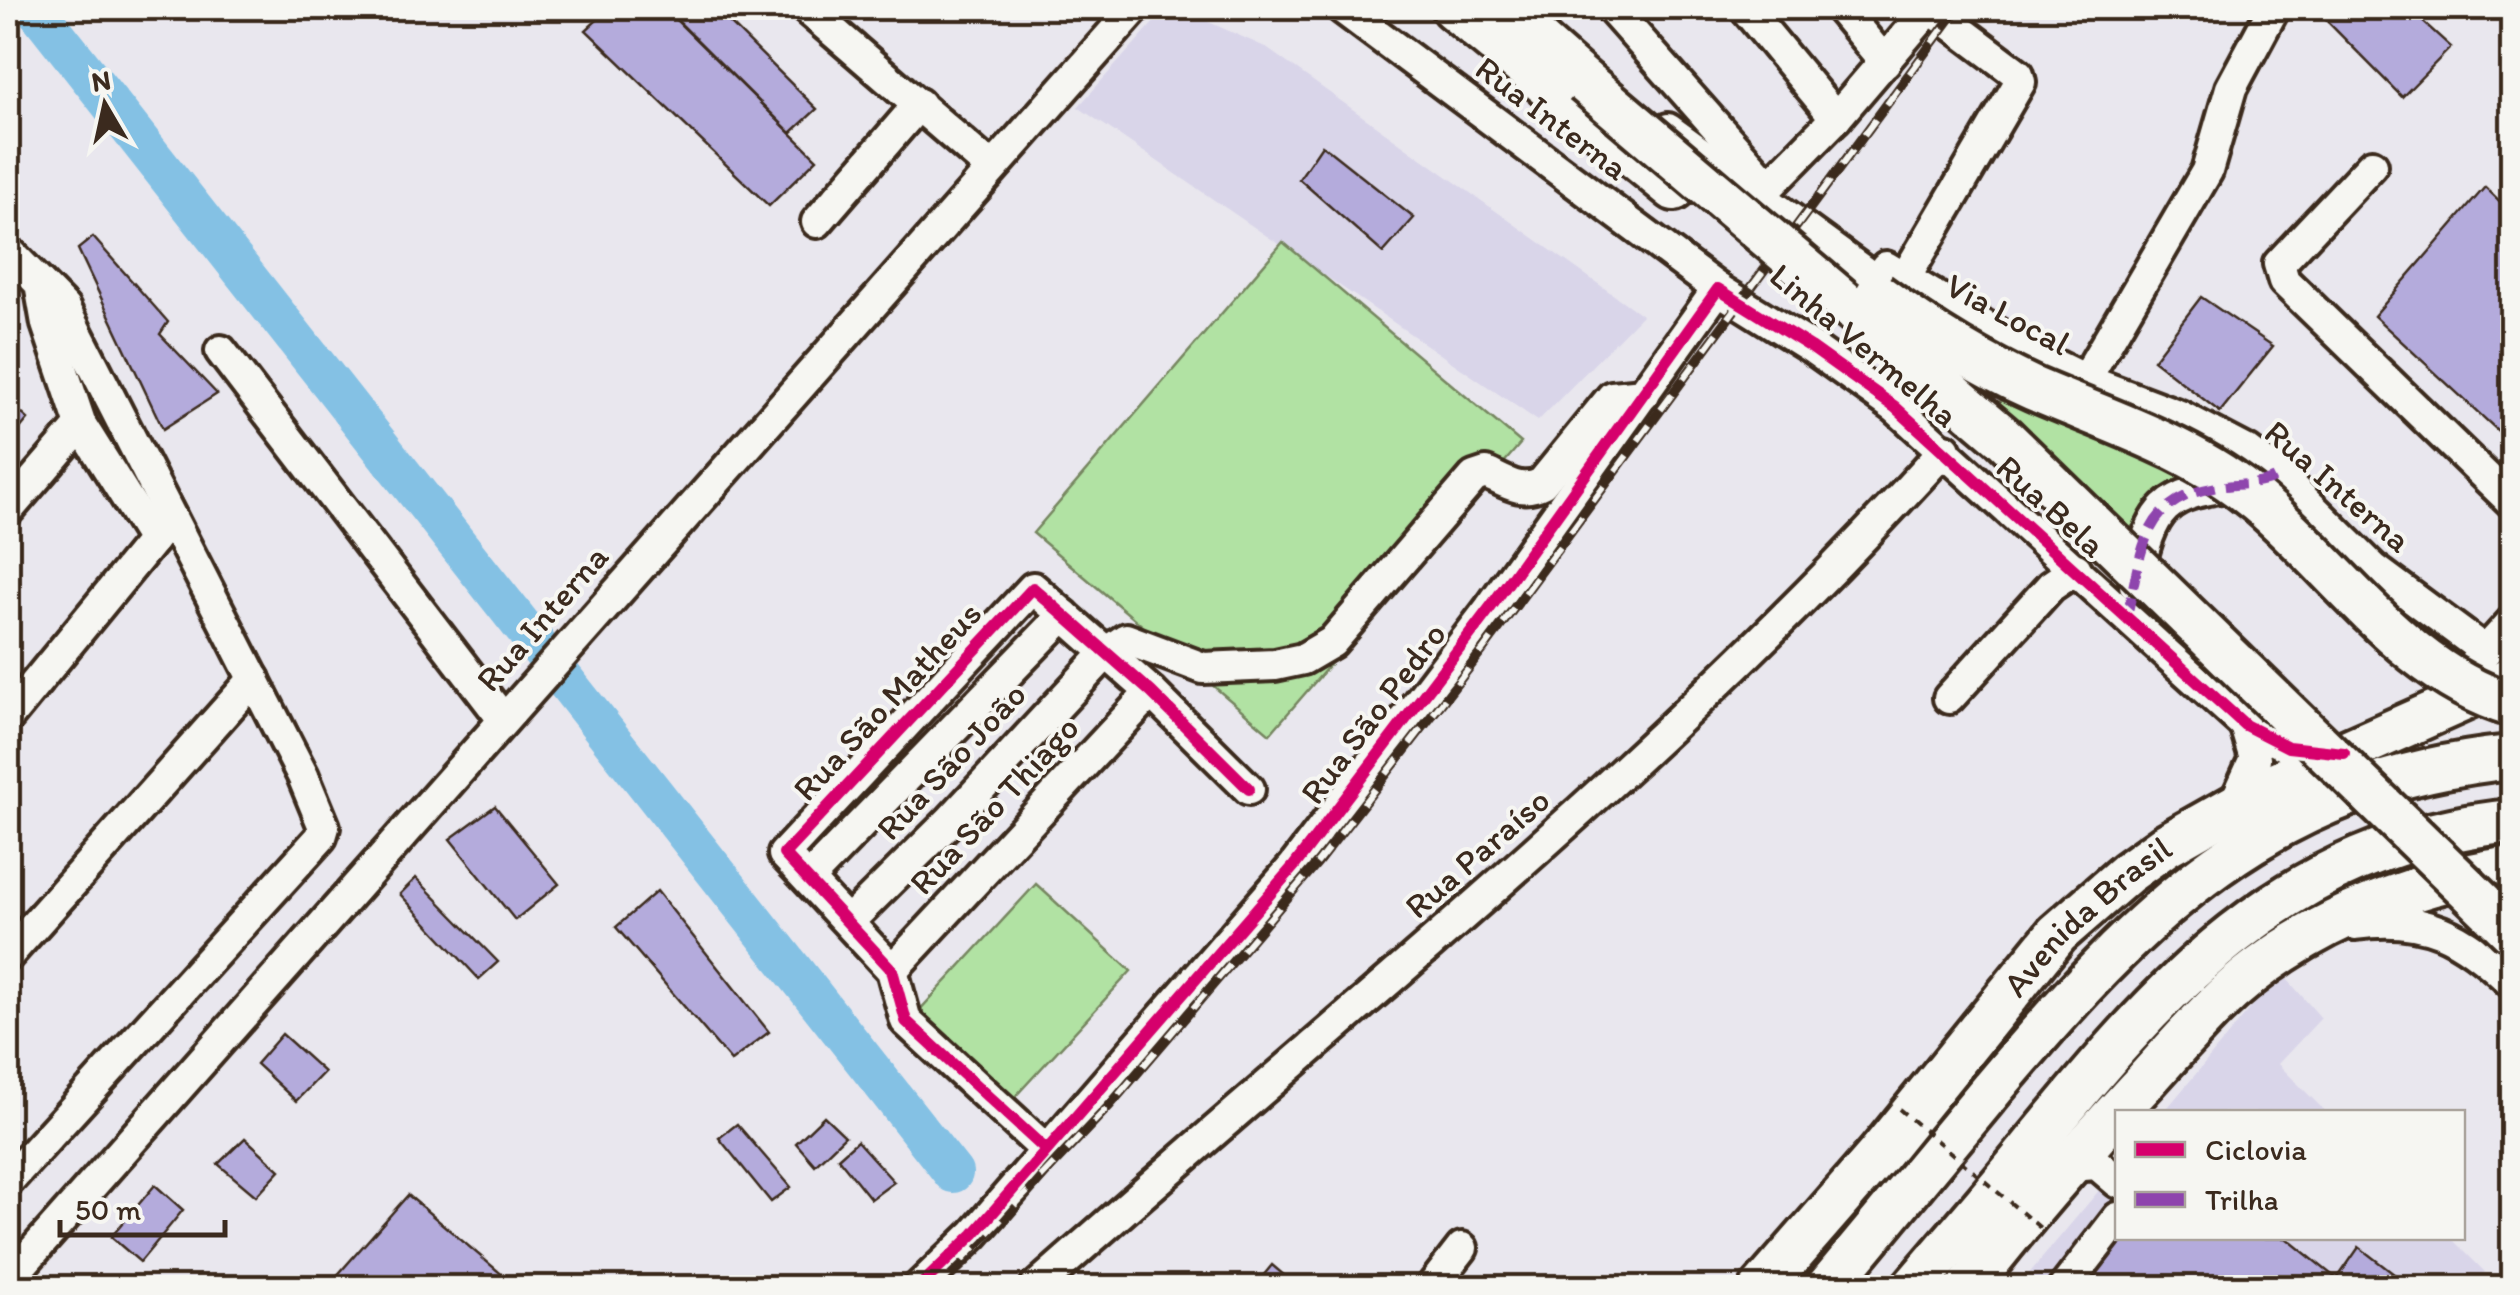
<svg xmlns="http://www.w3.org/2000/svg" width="2520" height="1295" font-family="Itim,sans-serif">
<rect width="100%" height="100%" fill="#e9e7ee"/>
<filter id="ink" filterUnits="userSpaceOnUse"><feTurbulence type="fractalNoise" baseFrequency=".01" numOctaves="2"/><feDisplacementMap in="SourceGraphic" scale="20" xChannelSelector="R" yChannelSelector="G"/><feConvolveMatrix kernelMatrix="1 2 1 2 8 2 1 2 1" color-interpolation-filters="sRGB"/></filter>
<g filter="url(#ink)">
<g fill="#d9d5e9">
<path d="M1193 15 1265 47 1642 315 1538 421 1078 107 1155 21Z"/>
<path d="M2281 972 2321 1018 2278 1064 2326 1112H2164Z"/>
<path d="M2117 1169 2118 1238H2451L2485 1272 2468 1288H2017Z"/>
</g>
<g fill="#b1e2a3" stroke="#768660" stroke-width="2.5">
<path d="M1283 242 1521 443 1270 734 1033 533Z"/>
<path d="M2009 396 2189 473 2124 534 1994 405Z"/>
<path d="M1036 884 1131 971 1012 1100 917 1013Z"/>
</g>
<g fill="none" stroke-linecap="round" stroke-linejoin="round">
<path stroke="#84c1e4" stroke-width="40" d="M35 8 953 1173"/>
</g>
<g fill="#b4abdc" stroke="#3b2a1e" stroke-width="2.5">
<path d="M610 8H664L817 159 769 206 586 30Z"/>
<path d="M684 8H715L817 109 791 133 674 17Z"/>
<path d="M2314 8H2408L2451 47 2402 97Z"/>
<path d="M1322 145 1414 218 1383 253 1299 179Z"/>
<path d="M2485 187 2512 213V444L2374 316Z"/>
<path d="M93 237 168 322 160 334 217 394 163 429 78 249Z"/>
<path d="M2201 297 2273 346 2220 412 2153 360Z"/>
<path d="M8 401 28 419 8 443Z"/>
<path d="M495 806 559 884 515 920 450 839Z"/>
<path d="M416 878 498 962 479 979 400 894Z"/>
<path d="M657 891 769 1032 731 1061 616 927Z"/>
<path d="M282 1034 324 1072 296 1101 256 1064Z"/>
<path d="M824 1116 845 1136 815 1165 796 1143Z"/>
<path d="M737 1124 791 1187 771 1202 719 1138Z"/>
<path d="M245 1138 280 1170 256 1196 218 1164Z"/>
<path d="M857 1141 894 1182 871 1199 838 1158Z"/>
<path d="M155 1185 183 1210 140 1262 111 1237Z"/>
<path d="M408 1195 518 1288H346L335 1278Z"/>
<path d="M2118 1238H2286L2337 1279 2359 1247 2412 1288H2076Z"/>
<path d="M1272 1265 1299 1288H1253Z"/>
</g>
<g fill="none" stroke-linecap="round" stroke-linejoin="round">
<defs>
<g id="minor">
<path d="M806 8 990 167"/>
<path d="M1342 8 1718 289 1811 347 1895 407 2245 725 2288 747 2331 751"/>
<path d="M1611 8 1760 176"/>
<path d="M1745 8 1836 118"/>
<path d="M1840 8 1885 62"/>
<path d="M1668 129 1901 299"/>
<path d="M2372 165 2279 264 2284 281 2512 502"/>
<path d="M1770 185 1836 118 1930 8"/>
<path d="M817 222 919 104"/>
<path d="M8 251 64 308 303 776 324 827 321 837 8 1181"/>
<path d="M1886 267 2026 351 2085 380 2180 416 2247 451 2279 475 2373 568 2485 651"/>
<path d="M1904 280 2020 82 2018 74 1930 8"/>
<path d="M221 351 503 719"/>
<path d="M2085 380 2207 171 2231 88 2274 8"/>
<path d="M81 425 153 540"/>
<path d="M8 510 81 425 47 324 40 284"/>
<path d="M2135 585C2153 505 2161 493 2243 484"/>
<path d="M2474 664 2512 622"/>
<path d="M1949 698 2051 586 2076 569"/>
<path d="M8 717 171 518"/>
<path d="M2234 805 2255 759 2245 725"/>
<path d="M808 879 1064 615"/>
<path d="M849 921 950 821 1107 652 1126 639 1203 668 1275 665 1303 659 1332 642 1474 477 1486 473C1506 482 1521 494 1542 483L1612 397 1644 394"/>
<path d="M2355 924C2425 914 2462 935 2512 983"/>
<path d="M8 955 254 679"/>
<path d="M892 970 1151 692"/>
<path d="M1046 1150 906 1021 892 970 784 854 1033 588 1151 692 1249 789"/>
<path d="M2069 1166 2097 1164 2118 1182"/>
<path d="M8 1280 1135 8"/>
<path d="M918 1288 974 1234 1294 866 1490 608 1718 289"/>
<path d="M1035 1288C1343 1014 1668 757 1945 449"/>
<path d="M1431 1288 1462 1248"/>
<path d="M2064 1288 2118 1218"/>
</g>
<g id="highway">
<path d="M1453 8 1674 189"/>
<path d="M1501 8 1585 82"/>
<path id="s1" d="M1762 1288 1878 1155 2057 934 2127 873 2166 845 2276 783 2512 678"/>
<path d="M1827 1288C1882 1221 1937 1155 1992 1089 2141 912 2269 781 2512 757"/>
<path d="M1913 1288C1951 1243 1990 1199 2026 1154 2161 988 2284 843 2512 821"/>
<path d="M1968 1288C2021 1219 2078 1154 2136 1091 2162 1063 2187 1034 2214 1007 2294 928 2403 883 2512 868"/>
</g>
</defs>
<use href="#minor" stroke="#3b2a1e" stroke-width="38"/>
<use href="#highway" stroke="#3b2a1e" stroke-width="50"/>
<use href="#minor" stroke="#f6f6f2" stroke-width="30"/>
<use href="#highway" stroke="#f6f6f2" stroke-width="42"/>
<defs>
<path id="rail" d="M936 1288 1110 1105 1318 862 1483 650 1958 8"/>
</defs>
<use href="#rail" stroke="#3b2a1e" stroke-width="10"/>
<use href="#rail" stroke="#f6f6f2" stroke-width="6" stroke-dasharray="19" stroke-linecap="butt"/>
<defs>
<g id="highway-bridge">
<path d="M1585 82 2003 437 2512 932"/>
<path d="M1877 295C1926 331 1979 364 2034 389 2111 422 2193 447 2258 502 2339 570 2407 675 2512 705"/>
</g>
</defs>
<use href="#highway-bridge" stroke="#3b2a1e" stroke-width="50" stroke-linecap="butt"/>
<path stroke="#3b2a1e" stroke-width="4" stroke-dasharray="8 8" stroke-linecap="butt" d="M1899 1109 2044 1231"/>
<use href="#highway-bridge" stroke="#f6f6f2" stroke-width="42"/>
<path stroke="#8e44ad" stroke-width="10" stroke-dasharray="20 10" stroke-linecap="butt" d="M2127 616C2143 546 2142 496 2225 486 2244 483 2264 486 2279 475"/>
<defs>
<g id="cycleway">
<path d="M1046 1150 906 1021 892 970 784 854 1033 588 1151 692 1249 789"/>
<path d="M918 1288 974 1234 1294 866 1490 608 1718 289 1811 347 1895 407 2245 725 2288 747 2344 753"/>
</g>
</defs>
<use href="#cycleway" stroke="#f6f6f2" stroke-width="19"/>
<use href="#cycleway" stroke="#d6006c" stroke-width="12"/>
</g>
</g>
<g text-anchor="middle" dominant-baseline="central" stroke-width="8" stroke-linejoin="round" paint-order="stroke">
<g font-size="35" fill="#3b2a1e" stroke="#f6f6f2">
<text transform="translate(1552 118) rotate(37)">Rua Interna</text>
<text transform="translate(2008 314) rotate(28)">Via Local</text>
<text transform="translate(1864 345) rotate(40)">Linha Vermelha</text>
<text transform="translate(2338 486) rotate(41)">Rua Interna</text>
<text transform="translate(2051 506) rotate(42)">Rua Bela</text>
<text transform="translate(542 618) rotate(-49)">Rua Interna</text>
<text transform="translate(887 701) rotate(-47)">Rua São Matheus</text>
<text transform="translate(1373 713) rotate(-53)">Rua São Pedro</text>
<text transform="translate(951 761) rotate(-47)">Rua São João</text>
<text transform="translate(994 805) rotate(-47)">Rua São Thiago</text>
<text transform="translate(1477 853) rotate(-41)">Rua Paraíso</text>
<text stroke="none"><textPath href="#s1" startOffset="495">Avenida Brasil</textPath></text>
</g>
</g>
<rect width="2520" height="1295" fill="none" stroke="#f6f6f2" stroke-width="40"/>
<rect x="20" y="20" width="2480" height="1255" fill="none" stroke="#3b2a1e" stroke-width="4" filter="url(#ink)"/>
<rect x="2115" y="1110" width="350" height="130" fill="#f6f6f2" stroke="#aba49d" stroke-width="2.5"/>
<rect x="2135" y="1142" width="50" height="15" fill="#d6006c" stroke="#aba49d" stroke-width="2.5"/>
<text x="2205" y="1160" font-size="30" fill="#3b2a1e">Ciclovia</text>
<rect x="2135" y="1192" width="50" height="15" fill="#8e44ad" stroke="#aba49d" stroke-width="2.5"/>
<text x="2205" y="1210" font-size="30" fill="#3b2a1e">Trilha</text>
<g transform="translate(105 105) rotate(351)" stroke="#f6f6f2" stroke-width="8" paint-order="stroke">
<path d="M0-8L18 38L0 25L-18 38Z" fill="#3b2a1e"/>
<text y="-15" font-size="28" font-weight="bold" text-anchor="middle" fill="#3b2a1e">N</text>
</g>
<path d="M60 1220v15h165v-15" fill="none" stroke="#3b2a1e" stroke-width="5"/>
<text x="75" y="1220" font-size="30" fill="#3b2a1e" stroke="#f6f6f2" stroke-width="8" paint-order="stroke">50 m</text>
</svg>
